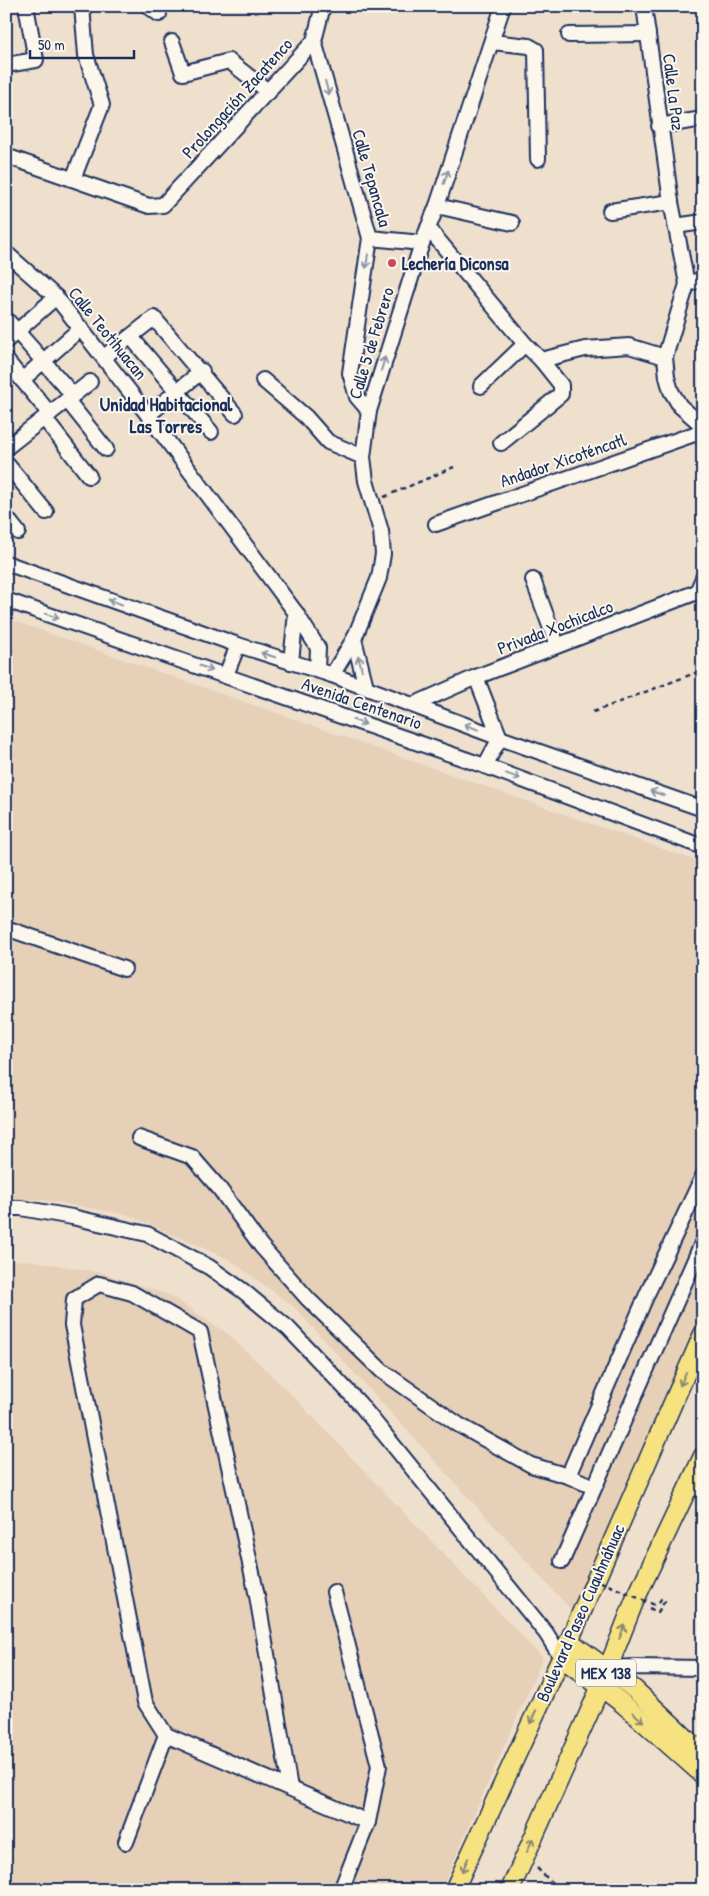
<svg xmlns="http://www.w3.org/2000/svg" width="709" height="1896" font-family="'Patrick Hand',sans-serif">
<rect width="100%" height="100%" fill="#efe0cd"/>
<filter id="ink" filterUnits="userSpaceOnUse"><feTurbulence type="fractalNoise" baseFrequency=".02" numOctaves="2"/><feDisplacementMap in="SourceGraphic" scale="10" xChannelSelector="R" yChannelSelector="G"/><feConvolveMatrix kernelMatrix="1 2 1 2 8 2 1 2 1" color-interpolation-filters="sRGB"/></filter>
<g filter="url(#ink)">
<g fill="#e7d0b8">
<path d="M6 618 703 863V1315L572 1611 294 1307 230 1260 128 1215 43 1200 6 1199Z"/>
<path d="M28 1260 103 1273 169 1295 228 1334 286 1389 543 1658 441 1890H6V1261Z"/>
</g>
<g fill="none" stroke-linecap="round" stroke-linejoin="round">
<defs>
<g id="minor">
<path d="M148 6 159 14"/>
<path d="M644 6 671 202 687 284 665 357 667 377 671 391 680 406 703 426"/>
<path d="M569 35 648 34"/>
<path d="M314 41 370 238 350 373 357 397 369 411"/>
<path d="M172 42 183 73 229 61 269 92"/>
<path d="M492 42 529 46 536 50 538 159"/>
<path d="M6 65 36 60 26 6"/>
<path d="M659 126 703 119"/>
<path d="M6 156 149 206 163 205 314 41 323 6"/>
<path d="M73 179 102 105 86 55 82 6"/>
<path d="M437 206 512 223"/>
<path d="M610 211 671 202"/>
<path d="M675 226 703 222"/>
<path d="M428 228 525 344 541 360 585 349 629 346 665 357"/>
<path d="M370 238 422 243"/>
<path d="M6 253 56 297 148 415 296 613 318 648 317 670"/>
<path d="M687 284 703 279"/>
<path d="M6 319 73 395"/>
<path d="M131 337 211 432"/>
<path d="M6 341 56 297"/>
<path d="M104 357 154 318 235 414"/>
<path d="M6 360 50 414"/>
<path d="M22 380 81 328"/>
<path d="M263 380 306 417 328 442 363 457"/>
<path d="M481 386 525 344"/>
<path d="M67 400 106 449"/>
<path d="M148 415 202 371"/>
<path d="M44 418 89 476"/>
<path d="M501 443 561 394V385L541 360"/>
<path d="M6 448 90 382"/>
<path d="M6 463 46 512"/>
<path d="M6 517 18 532"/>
<path d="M436 524 703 431"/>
<path d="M6 563 238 645 332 675 500 738 703 809"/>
<path d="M533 580 557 645"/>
<path d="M6 600 485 766 703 847"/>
<path d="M354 639 366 687"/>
<path d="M291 662 296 613"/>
<path d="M226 675 238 645"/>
<path d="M332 675 354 639 379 578 383 554 381 531 366 481 363 457 369 411 422 243 437 206 503 6"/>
<path d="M476 677 500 738 485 766"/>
<path d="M413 705 476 677 697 592 703 578"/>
<path d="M6 928 124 969"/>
<path d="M139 1138 192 1157 219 1188 261 1246 308 1299 382 1371 459 1425 531 1465 568 1476 594 1487"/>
<path d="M6 1208H21L72 1217 147 1234 209 1267 242 1290 288 1328 359 1403 546 1633 561 1657"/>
<path d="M568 1476 648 1292 703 1176"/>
<path d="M687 1489 703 1488"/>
<path d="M562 1561 703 1241"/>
<path d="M334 1592 379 1766 368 1822 341 1890"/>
<path d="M608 1669 633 1667 703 1668"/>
<path d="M166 1735 145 1702 72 1325 74 1299 99 1284 132 1293 200 1332 257 1596 290 1788"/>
<path d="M126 1842 166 1735 368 1822"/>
</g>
<g id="major">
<path d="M569 1641 634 1689 703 1754"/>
<path d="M561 1657 622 1703 703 1775"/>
<path d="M454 1890 569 1641 703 1334"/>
<path d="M510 1890 601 1686 634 1602 703 1456"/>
</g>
</defs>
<use href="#minor" stroke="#1b2f5e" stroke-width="18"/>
<use href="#major" stroke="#1b2f5e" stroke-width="21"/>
<g stroke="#1b2f5e" stroke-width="2.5" stroke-dasharray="5 4" stroke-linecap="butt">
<path d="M384 497 454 467"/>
<path d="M593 712 703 670"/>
<path d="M649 1608 658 1612 665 1601 661 1599 657 1606"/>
<path d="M537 1868 559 1890"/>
</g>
<use href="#minor" stroke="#fbf7ec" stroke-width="14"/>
<use href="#major" stroke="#f7e281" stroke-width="18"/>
<path stroke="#1b2f5e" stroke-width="2.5" stroke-dasharray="5 4" stroke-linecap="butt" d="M592 1578 657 1606"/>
</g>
<defs><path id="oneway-shaft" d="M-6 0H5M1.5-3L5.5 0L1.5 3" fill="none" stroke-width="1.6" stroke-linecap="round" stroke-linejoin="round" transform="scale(1.25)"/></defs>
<g stroke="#8b93a5">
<use href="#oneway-shaft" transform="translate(327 88) rotate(75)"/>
<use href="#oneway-shaft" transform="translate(446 177) rotate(-71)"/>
<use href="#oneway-shaft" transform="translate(367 261) rotate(98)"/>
<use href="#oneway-shaft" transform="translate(383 364) rotate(-74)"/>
<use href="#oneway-shaft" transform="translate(115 602) rotate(-161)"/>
<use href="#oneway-shaft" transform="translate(52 616) rotate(19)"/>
<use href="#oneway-shaft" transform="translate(268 655) rotate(-162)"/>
<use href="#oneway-shaft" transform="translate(360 663) rotate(-104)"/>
<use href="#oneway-shaft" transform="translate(206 668) rotate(19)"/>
<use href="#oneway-shaft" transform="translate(359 722) rotate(19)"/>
<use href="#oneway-shaft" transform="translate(471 727) rotate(-159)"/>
<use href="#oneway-shaft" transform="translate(513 776) rotate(20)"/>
<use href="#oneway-shaft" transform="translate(657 793) rotate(-161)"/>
</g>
<g stroke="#898870">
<use href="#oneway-shaft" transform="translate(683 1379) rotate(114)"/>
<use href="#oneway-shaft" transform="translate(622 1632) rotate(-69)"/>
<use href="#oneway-shaft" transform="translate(533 1717) rotate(115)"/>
<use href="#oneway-shaft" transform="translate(638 1717) rotate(42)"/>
<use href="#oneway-shaft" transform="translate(530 1845) rotate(-66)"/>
<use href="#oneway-shaft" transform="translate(465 1865) rotate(115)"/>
</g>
</g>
<circle fill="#d1495b" stroke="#fbf7ec" stroke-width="2" cx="392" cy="263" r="5"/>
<g text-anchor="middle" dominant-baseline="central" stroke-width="4" stroke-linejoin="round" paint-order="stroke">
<rect fill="#fbf7ec" stroke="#5e6b89" stroke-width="1" x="576" y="1659.5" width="60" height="27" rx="4"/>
<g font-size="16" font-weight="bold" fill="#1b2f5e">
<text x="606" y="1673">MEX 138</text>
</g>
<g font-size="18" fill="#1b2f5e" stroke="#fbf7ec">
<text transform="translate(674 92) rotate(83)">Calle La Paz</text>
<text transform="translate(237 98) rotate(-48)">Prolongación Zacatenco</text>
<text transform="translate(372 178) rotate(74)">Calle Tepancala</text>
<text transform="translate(108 333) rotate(51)">Calle Teotihuacan</text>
<text transform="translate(371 343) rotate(-73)">Calle 5 de Febrero</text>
<text transform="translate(563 460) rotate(-19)">Andador Xicoténcatl</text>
<text transform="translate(555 627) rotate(-21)">Privada Xochicalco</text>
<text transform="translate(362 703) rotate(19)">Avenida Centenario</text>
<text transform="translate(580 1613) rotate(-66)">Boulevard Paseo Cuauhnáhuac</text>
</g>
<g font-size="18" font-weight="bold" fill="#1b2f5e" stroke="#fbf7ec" text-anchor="start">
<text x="402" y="263">Lechería Diconsa</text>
</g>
<g font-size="19" font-weight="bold" fill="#1b2f5e" stroke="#fbf7ec">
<text x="166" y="404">Unidad Habitacional<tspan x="166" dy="22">Las Torres</tspan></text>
</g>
</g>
<rect width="709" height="1896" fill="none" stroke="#fbf7ec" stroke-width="25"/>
<rect x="12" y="12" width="684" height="1871" fill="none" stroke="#1b2f5e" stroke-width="2" filter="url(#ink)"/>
<path d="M30 50v8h104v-8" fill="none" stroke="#1b2f5e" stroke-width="2.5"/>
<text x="38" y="50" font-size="15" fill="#1b2f5e" stroke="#fbf7ec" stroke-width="4" paint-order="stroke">50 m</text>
</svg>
